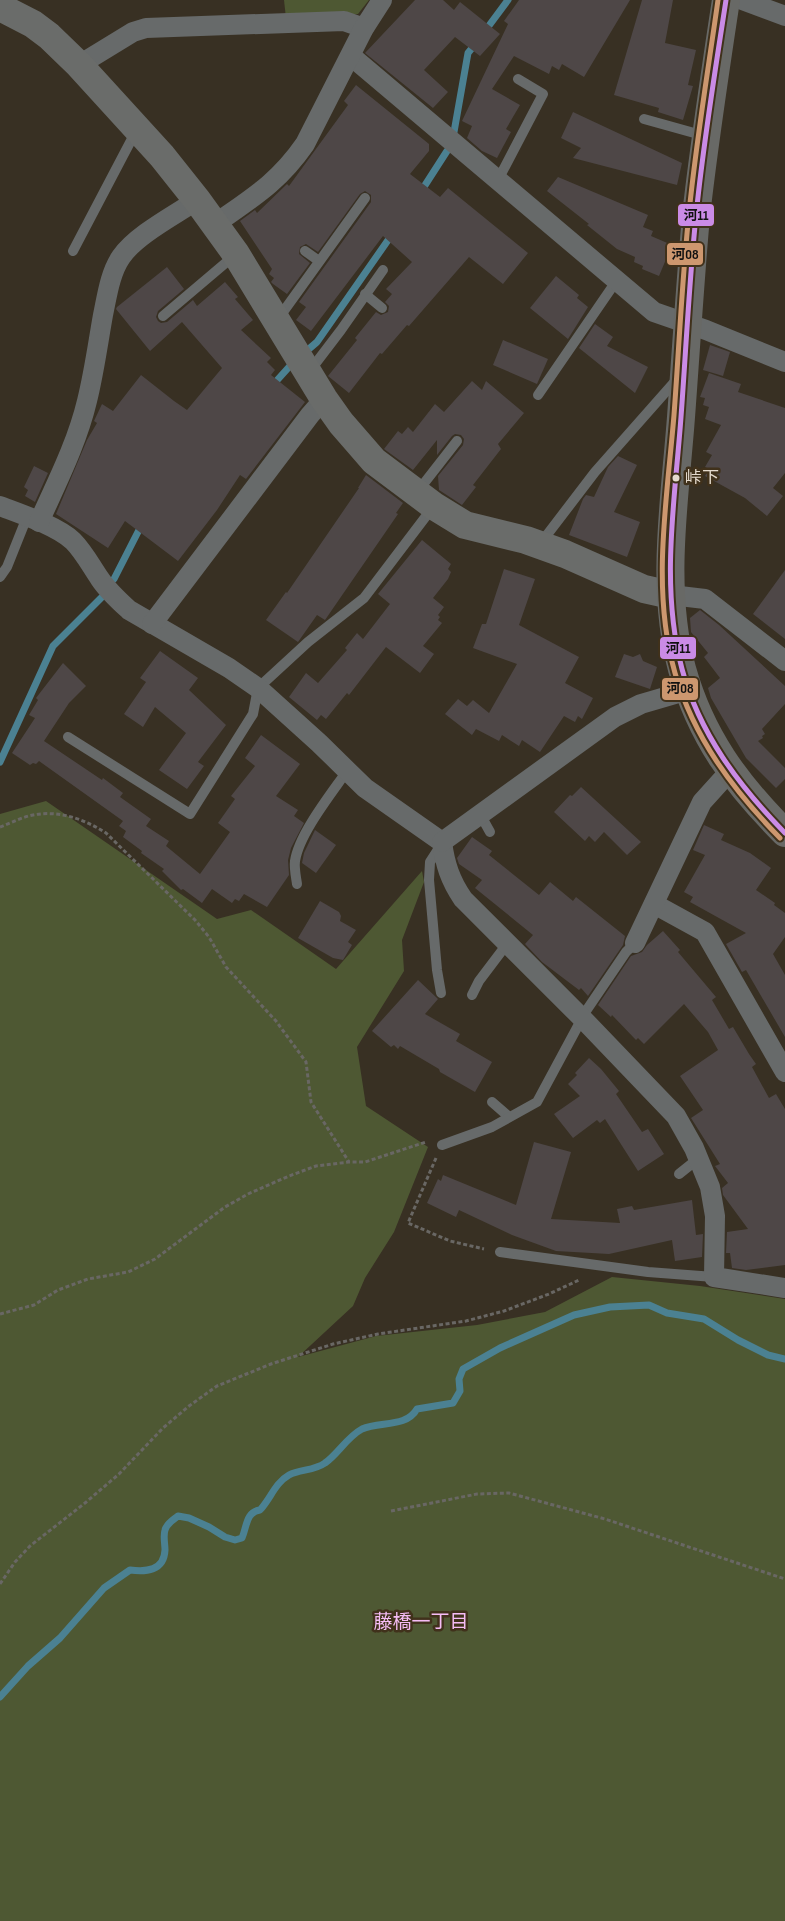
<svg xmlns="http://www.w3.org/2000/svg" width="785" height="1921" font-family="'Sofia Sans Condensed','Noto Sans JP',sans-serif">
<rect width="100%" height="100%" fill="#383023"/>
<g fill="#4e5833">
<path d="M284 0H369L358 14 286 18Z"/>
<path d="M46 801 217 919 251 910 336 969 422 871 424 882 402 940 404 971 357 1047 366 1106 428 1147 394 1232 365 1278 353 1306 298 1357 376 1336 477 1325 545 1312 612 1277 700 1286 785 1299V1921H0V814Z"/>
</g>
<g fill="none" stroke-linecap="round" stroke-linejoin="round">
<g stroke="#4b8192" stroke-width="7">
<path d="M485 31 508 0"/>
<path d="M454 132 468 53 477 42"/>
<path d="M420 193 447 151"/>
<path d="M310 348 317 342 393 233"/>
<path d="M271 387 289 367"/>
<path d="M114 579 142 524"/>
<path d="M0 762 53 646 101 598"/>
<path d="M0 1697 28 1666 60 1638 104 1588 130 1570C146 1572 164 1571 165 1550 165 1544 163 1536 165 1530 167 1523 173 1520 178 1516L189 1518 209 1527 225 1537 235 1540 242 1538C247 1526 246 1512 260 1510 271 1498 275 1483 289 1475 300 1469 314 1471 325 1463 338 1454 347 1437 362 1429 380 1421 406 1428 417 1409L453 1403 460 1391 459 1379 463 1369 500 1348 574 1315 610 1307 649 1305 667 1313 704 1319 738 1340 768 1355 785 1359"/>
</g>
</g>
<g fill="#4e4747">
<path d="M415 0H443L454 10 460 2 500 34 480 56 455 37 424 70 448 92 433 108 365 53Z"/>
<path d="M519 0H630L584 77 562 64 559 70 552 66 549 74 514 56 492 89 520 105 506 129 511 132 497 158 482 151 467 138 472 126 462 121 508 24 504 21Z"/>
<path d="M642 0H673L665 43 696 50 688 85 693 86 683 120 658 112 659 108 614 95Z"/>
<path d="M356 85 429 144V151L410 174 440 197 448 188 528 253 503 284 469 257 409 326 407 325 382 354 380 353 349 393 328 376 357 340 355 338 376 312 381 315 388 312 389 306 385 302 392 294 386 289 412 262 383 236 311 331 296 320 306 307 299 302 371 202V195L365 191 360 194 318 252 306 244 300 247 299 254 310 263 287 294 273 284 271 282 274 278 269 274 272 269 240 221 255 210 257 213 287 184 289 186 348 105 344 101Z"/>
<path d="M573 112 682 163 677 185 573 158 581 148 561 138Z"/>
<path d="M558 177 648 215 643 227 653 231 651 236 672 245 659 276 642 269 643 266 634 262 635 257 617 249 587 225 589 224 547 191Z"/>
<path d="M167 267 184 289 158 311 156 317 158 321 161 323 167 322 193 300 197 306 225 282 238 297 235 299 253 320 241 330 271 358 267 362 275 370 271 375 305 402 246 479 240 475 217 510 178 561 125 521 108 548 56 514 87 440 97 423 94 421 102 404 113 411 141 375 174 401 187 410 222 368 182 322 150 351 116 309 117 307Z"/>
<path d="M556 276 579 295 577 298 588 307 568 339 530 308Z"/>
<path d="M595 324 613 337 607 346 648 367 635 393 579 348Z"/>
<path d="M503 340 548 359 537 384 493 365Z"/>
<path d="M710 345 730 352 723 376 703 370Z"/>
<path d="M709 373 741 384 738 392 785 408V473L773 488 783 496 767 516 745 498 705 476 709 469 705 467 712 455 706 452 721 425 705 419 709 407 703 405 705 398 700 397Z"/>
<path d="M472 381 482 390 486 381 524 413 498 444 501 449 473 485 476 487 462 505 439 490 438 476 463 445 464 439 461 435 455 434 452 436 437 455V440L413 470 384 449 398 431 402 434 408 427 413 432 435 404 444 412Z"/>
<path d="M618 456 637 465 614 512 640 522 627 557 569 535 583 499 586 495 594 497 608 467Z"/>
<path d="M34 466 48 473 35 502 25 496 28 490 24 487Z"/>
<path d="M366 475 403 503 396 513 398 514 325 620 317 615 298 642 266 620 286 592 287 593 359 488H358Z"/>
<path d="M422 540 451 564 448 569 451 572 448 579 433 598 444 607 438 615 440 617 438 620 442 623 423 646 434 654 420 673 386 647 349 695 347 693 326 719 321 715 317 720 289 697 306 673 318 683 347 650 345 648 357 633 363 639 390 604 378 594Z"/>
<path d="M504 569 535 579 519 625 579 657 565 683 593 698 582 719 578 716 575 722 564 716 540 752 522 740 519 746 502 735 499 741 476 729 472 735 445 714 458 699 467 706 473 700 489 713 517 664 473 648 482 624H486Z"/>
<path d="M785 570V639L753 614Z"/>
<path d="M700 610 719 625 785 686V704L762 729 765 734 762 736 763 738 758 741 785 768V779L776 788 746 758 711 698 708 688 720 678 704 657 708 653 691 632 690 618Z"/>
<path d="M160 651 198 678 189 690 226 725 198 762 204 766 187 789 159 770 186 733 155 707 143 727 124 714 146 682 140 678Z"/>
<path d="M624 654 633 657 640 654 643 661 657 667 650 689 615 677Z"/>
<path d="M63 663 86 686 69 703 44 741 102 780 103 778 123 793 120 797 151 819 146 826 169 841 166 846 200 874 230 832 218 823 235 799 231 796 255 766 245 758 261 735 300 764 276 796 298 810 294 816 304 823 291 848 288 860 289 875 267 907 244 894 239 901 235 899 232 903 212 889 202 903 183 889 181 890 162 871 164 869 141 853 142 851 123 837 126 831 119 826 123 821 39 761 36 764 33 763 30 765 12 753 35 718 29 715 38 700 36 698Z"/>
<path d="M581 787 641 842 627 855 604 832 595 842 589 836 585 841 554 812 570 795 572 796Z"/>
<path d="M704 825 724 834 721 840 750 853 771 868 756 890 775 903 774 905 785 913V937L773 954 785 975V1037L746 970 742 972 726 944 746 933 690 902 693 897 684 892 705 855 693 850Z"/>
<path d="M315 830 336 845 316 873 302 863 304 853Z"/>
<path d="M472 837 492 851 489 855 539 895 550 882 573 901 576 897 625 936 623 945 588 996 581 988 579 990 542 962 525 944 533 935 475 888 482 880 459 864 457 858Z"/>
<path d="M320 901 339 912 341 916 340 921 356 930 348 942 352 945 343 960 333 958 298 938Z"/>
<path d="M663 931 680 950 678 952 716 997 712 1000 729 1029 733 1027 749 1054 756 1064 752 1067 769 1098 776 1094 785 1109V1265L746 1270 732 1268 730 1253H726L727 1232 748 1229 723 1195 722 1188 728 1183 715 1166 720 1164 691 1118 703 1110 680 1076 718 1050 708 1032 684 1004 644 1044 638 1038 636 1040 612 1015 611 1017 598 1005 631 956 642 952 647 945Z"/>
<path d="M418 980 438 999 425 1014 460 1034 456 1041 492 1062 475 1092 440 1072 439 1069 400 1046 398 1049 394 1045 391 1047 372 1031Z"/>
<path d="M589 1058 601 1069 619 1091 616 1094 642 1132 648 1129 664 1154 638 1171 605 1119 600 1123 597 1120 573 1138 554 1114 580 1096 568 1084 577 1075 575 1073Z"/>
<path d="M534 1142 571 1152 551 1219 620 1223 617 1209 632 1206 634 1210 692 1200 696 1235 703 1234 702 1257 675 1261 672 1240 609 1254 556 1251 512 1235 459 1210 456 1217 427 1203 438 1179 441 1181 443 1175 516 1205Z"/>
</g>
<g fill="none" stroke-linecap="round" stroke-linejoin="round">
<g stroke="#696764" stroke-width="3" stroke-dasharray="4 2.5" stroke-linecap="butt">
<path d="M0 827C11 823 22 817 33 815 59 810 84 819 106 833L195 920 209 937 226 967 276 1021 306 1062 311 1102 349 1162"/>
<path d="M436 1158 408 1223 450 1241 484 1249"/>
<path d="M0 1314 34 1305 58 1290 88 1279 128 1272 155 1259 225 1207 248 1194 289 1176 316 1166 349 1162H365L426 1142"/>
<path d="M391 1511 477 1494 509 1493 605 1519 785 1579"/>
<path d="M0 1584 15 1562 30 1546 85 1503 119 1474 163 1428 189 1406 217 1386 271 1364 333 1344 378 1334 466 1321 504 1311 549 1294 579 1280"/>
</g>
<g stroke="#676a6a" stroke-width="10">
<path d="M644 119 705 136"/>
<path d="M498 180 543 94 518 79"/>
<path d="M73 251 136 131"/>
<path d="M305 251 319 261"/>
<path d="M365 294 382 308"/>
<path d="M163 316 235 255"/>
<path d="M278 319 365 198"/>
<path d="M309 372 341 330 383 270"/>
<path d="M538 395 617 280"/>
<path d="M418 491 457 441"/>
<path d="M540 544 595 472 678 378"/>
<path d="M0 577 7 567 27 517"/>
<path d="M68 737 190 814 253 714 258 688 308 642 364 598 433 507"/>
<path d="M480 814 490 832"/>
<path d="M441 845 430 862 429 880 437 970 441 993"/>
<path d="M297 884C296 877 294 868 295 861 299 834 331 794 347 771"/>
<path d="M472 995 479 981 507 944"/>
<path d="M492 1102 508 1116"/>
<path d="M442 1145 492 1127 537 1102 586 1011 626 952 635 943"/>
<path d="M679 1174 699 1158"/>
<path d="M500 1252 648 1272 714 1277"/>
</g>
<g stroke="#676a6a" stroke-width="20">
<path d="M742 0 785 16"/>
<path d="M351 56 654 312 706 330 785 362"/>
<path d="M79 65 133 32 146 28 344 21 364 28"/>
<path d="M215 224C252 198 278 183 305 144L364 28 382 0"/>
<path d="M0 506C21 514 57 526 73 541 84 552 91 566 100 579 108 591 118 600 129 610L229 668 258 688 319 743 365 788 442 842C445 864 450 880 463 899L582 1018 676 1116 694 1148 710 1187 715 1216 714 1277 785 1288"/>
<path d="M39 522C57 482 77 443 87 401 94 373 98 343 103 315 107 296 110 273 121 257 136 235 175 215 197 200"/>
<path d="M671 595 705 599 785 661"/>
<path d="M152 624 310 415 324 399"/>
<path d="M442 842 615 717 641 704 689 690"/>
<path d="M654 904 705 932 785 1072"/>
<path d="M635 943 702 802 730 771"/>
</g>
<path stroke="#6a6c6a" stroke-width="28" d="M0 7 33 24 49 36 79 65 162 156 197 200 236 254 324 399 341 423 374 461 434 506 465 525 526 540 565 554 644 589 671 595"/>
<path stroke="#686966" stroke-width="28" d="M726 0C715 72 704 144 696 216 690 283 686 350 681 417 675 499 660 587 682 669 701 737 736 784 785 833"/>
<defs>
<path id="bus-1" d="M726 0C715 72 703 144 696 216 689 283 686 350 681 417 675 500 660 586 682 669 699 733 739 786 785 833"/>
<path id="bus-2" d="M718 0C708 71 696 142 689 213 682 280 679 348 674 415 667 500 651 590 675 673 694 738 733 790 780 838"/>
</defs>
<use href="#bus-1" stroke="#40311b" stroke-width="9"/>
<use href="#bus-2" stroke="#40311b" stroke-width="9"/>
<use href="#bus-1" stroke="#ca8be6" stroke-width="5"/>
<use href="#bus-2" stroke="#cd976f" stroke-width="5"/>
</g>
<circle fill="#e4dacd" stroke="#40311b" stroke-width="2" cx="676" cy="478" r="4.5"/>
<g text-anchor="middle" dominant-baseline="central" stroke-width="5" stroke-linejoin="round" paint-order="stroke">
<g font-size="17" fill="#e4dacd" stroke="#40311b" text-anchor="start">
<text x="685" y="478">峠下</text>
</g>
<g font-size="19" fill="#f5bcf5" stroke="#40311b">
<text x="421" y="1622">藤橋一丁目</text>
</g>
</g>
<g stroke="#40311b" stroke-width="2">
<rect x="677" y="203" width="38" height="24" rx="5" fill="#ca8be6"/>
<rect x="666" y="242" width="38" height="24" rx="5" fill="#cd976f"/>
<rect x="659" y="636" width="38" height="24" rx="5" fill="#ca8be6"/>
<rect x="661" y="677" width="38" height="24" rx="5" fill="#cd976f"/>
</g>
<g font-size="14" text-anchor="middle" font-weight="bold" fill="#111">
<text x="696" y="220">河11</text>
<text x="685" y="259">河08</text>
<text x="678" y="653">河11</text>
<text x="680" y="693">河08</text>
</g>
</svg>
